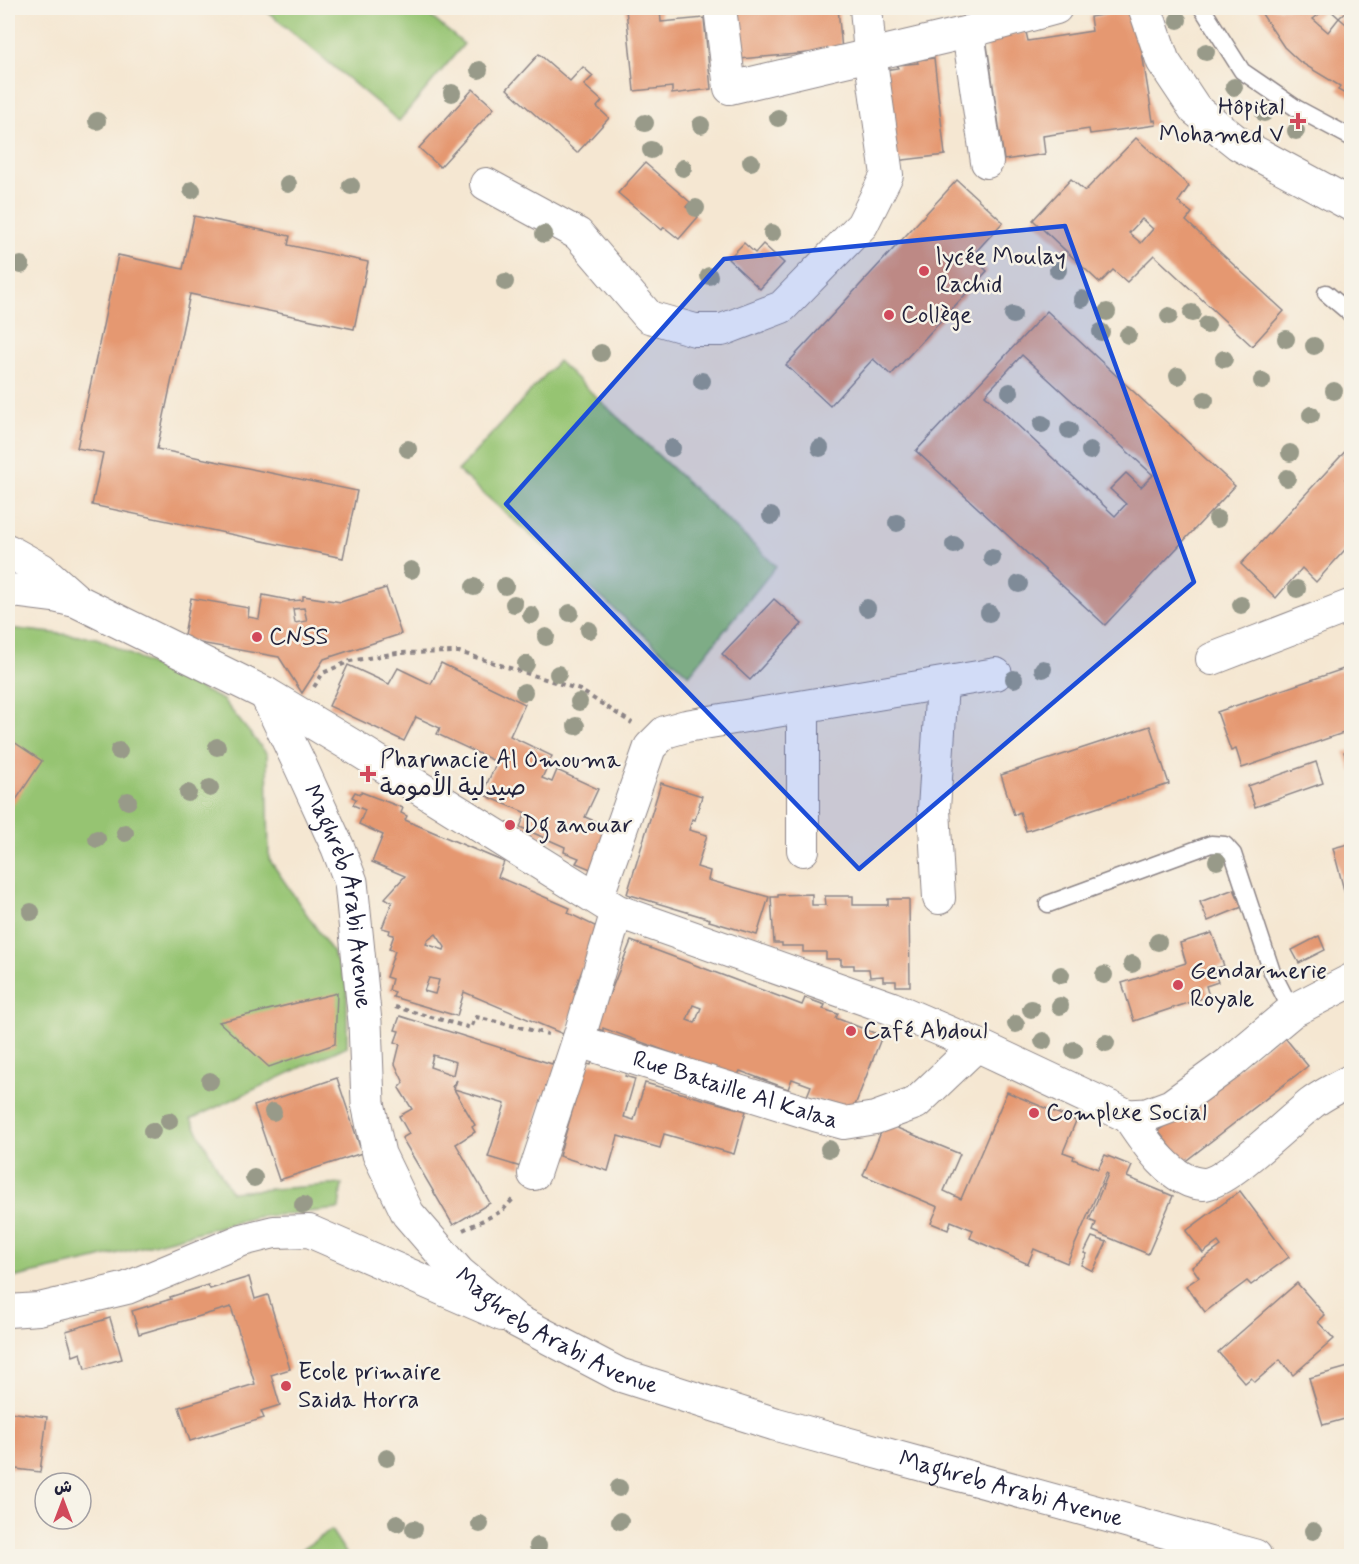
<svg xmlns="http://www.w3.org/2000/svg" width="1359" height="1564" font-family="Mynerve,'Playpen Sans Arabic',sans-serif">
<rect width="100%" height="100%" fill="#f7f3e8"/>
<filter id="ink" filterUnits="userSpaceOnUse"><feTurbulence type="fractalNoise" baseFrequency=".0167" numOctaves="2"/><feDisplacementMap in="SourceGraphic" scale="12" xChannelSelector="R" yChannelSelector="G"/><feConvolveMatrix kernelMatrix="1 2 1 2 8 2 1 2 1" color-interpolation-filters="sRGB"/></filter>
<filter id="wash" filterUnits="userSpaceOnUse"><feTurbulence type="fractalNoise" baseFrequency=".008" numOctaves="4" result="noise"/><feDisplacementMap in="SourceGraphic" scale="24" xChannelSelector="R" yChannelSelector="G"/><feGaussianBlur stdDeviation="1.35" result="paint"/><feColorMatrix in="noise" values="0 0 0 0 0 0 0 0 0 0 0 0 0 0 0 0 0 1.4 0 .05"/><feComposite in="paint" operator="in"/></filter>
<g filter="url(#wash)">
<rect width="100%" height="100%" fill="#f5e7d2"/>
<g fill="#96c472" stroke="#5c7356" stroke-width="1.5">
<path d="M263 8H420L464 44 399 121Z"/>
<path d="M558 361 776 566 689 675 458 471Z"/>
<path d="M8 628 97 638 223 700 267 754 269 859 332 951 347 985V1046L191 1119 231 1192 342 1184 339 1209 256 1217 92 1260 8 1279Z"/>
<path d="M331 1530 348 1556H292Z"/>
</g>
<g id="blocks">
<g fill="#e59871" fill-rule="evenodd">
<path d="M640 8H660L661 22 704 18 711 89 672 94V87L634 91 626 9Z"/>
<path d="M736 8H838L842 50 740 59Z"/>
<path d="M1258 8H1327L1313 19 1328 32 1339 18 1352 29V98L1338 90 1340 86 1300 62 1284 47Z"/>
<path d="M1328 8H1350L1339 18Z"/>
<path d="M1135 9 1153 121 1155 120 1156 125 1090 134 1089 129 1043 136 1045 154 1004 160 986 38 1026 32 1028 41 1092 31 1090 17Z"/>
<path d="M539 54 570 81 583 67 593 76 584 85 602 101 597 107 609 118 577 153 507 89Z"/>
<path d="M934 58 945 155 895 161 884 70 898 68 897 65 918 63 917 60Z"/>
<path d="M473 89 494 108 440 167 419 148Z"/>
<path d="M1136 138 1189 186 1178 202 1192 213 1186 221 1284 311 1252 346 1154 255 1127 282 1113 270 1100 283 1033 220 1071 179 1085 191ZM1142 219 1153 229 1141 243 1129 233Z"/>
<path d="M645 163 690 202 686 207 698 217 679 239 664 227 662 230 618 193Z"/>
<path d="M957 180 1003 222 972 256 987 271 891 375 873 359 830 406 786 365Z"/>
<path d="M194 216 290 236 288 245 368 262 354 329 190 294 157 449 357 491 343 558 92 505 103 453 77 448 118 255 183 269Z"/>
<path d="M744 243 755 253 763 244 784 263 760 289 728 259Z"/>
<path d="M1047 311 1235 486 1105 625 916 451ZM1022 355 1153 475 1141 487 1126 473 1110 489 1126 504 1115 516 985 395Z"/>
<path d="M1352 444V473L1345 479 1352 485V542L1316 582 1302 568 1276 598 1241 564Z"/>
<path d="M386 588 401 634 324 659 302 693 279 657 183 640 191 598 249 608 248 617 259 619 263 595 289 600V601L303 600V596L341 602ZM304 608 307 621 295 623 293 609Z"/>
<path d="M774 599 802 624 750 680 722 654Z"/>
<path d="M441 663 525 704 510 736 552 756 542 778 552 782 557 770 598 789 585 817 613 829 593 870 576 863 579 858 564 852 565 847 520 827 526 813 482 794 497 762 437 734 440 728 416 717 404 741 329 706 348 665 389 684 398 668 431 684Z"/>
<path d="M1352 666V730L1242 768 1236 749 1231 751 1217 712Z"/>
<path d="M1150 726 1169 784 1026 831 1020 812 1014 815 1001 775Z"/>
<path d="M8 738 42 761 12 806 8 803Z"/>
<path d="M1352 750V772H1351L1344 752Z"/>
<path d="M1316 762 1323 783 1255 807 1248 786Z"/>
<path d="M661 783 702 796 695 820 692 819 689 830 707 835 697 867 710 871 708 880 769 897 757 935 709 921 710 919 627 894Z"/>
<path d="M355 792 360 794 361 792 403 808 401 813 407 816 405 820 504 862 498 877 570 908 568 913 599 928 574 991 581 994 563 1034 464 992 457 1016 393 997 395 992 389 990 392 979 386 977 395 951 389 949 394 935 389 934 390 930 382 928 392 902 385 898 405 876 372 862 383 835 359 824 365 810 353 805 356 799 352 797ZM436 934 445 947 444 950 426 944 428 940ZM429 978 439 980 435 994 424 991Z"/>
<path d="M1352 843V917H1351L1333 848Z"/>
<path d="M1234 889 1242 907 1208 921 1200 902Z"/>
<path d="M812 894V905H826L825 896H853V905H888V899H909L910 986H896V981H883V976L870 977 869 969H854V965H841V959H826V952H803V946H782V943H774L771 897H778V895Z"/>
<path d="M1212 933 1224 966 1213 969 1218 982 1206 986 1209 996 1134 1021 1122 983 1186 963 1180 943Z"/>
<path d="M1319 936 1325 950 1299 963 1292 950Z"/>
<path d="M631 941 802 1005 805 998 825 1005 823 1009 838 1014 836 1018 882 1036 852 1113 807 1096 811 1086 792 1079 788 1089 740 1071 737 1077 603 1028V1031L596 1028ZM693 1005 701 1008 695 1023 687 1020Z"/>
<path d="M337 993 335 1044 269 1067 219 1022Z"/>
<path d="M400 1016 552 1064 553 1061 558 1063 547 1095 544 1093 521 1167 488 1157 505 1104 454 1089 457 1080 452 1086 475 1125 472 1127 475 1132 456 1144 490 1203 453 1225 402 1138 409 1134 399 1116 412 1109 399 1088 404 1083 395 1064 400 1044 395 1042 399 1031 395 1030ZM433 1055 456 1062 453 1075 430 1067Z"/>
<path d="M1282 1034 1308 1066 1183 1163 1158 1131Z"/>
<path d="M592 1062 627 1071 625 1076 635 1079 624 1117 634 1120 645 1083 746 1111 734 1154 664 1134 660 1148 618 1136 608 1171 559 1156 586 1064 591 1065Z"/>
<path d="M337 1078 362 1153 279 1180 254 1106Z"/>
<path d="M1007 1092 1076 1121 1063 1152 1074 1156 1073 1159 1098 1169 1105 1155 1132 1166 1127 1177 1173 1196 1148 1254 1093 1231 1096 1223 1089 1220 1108 1174 1106 1173 1067 1263 1034 1249 1028 1264 970 1238 973 1230 951 1221 948 1230 931 1223 938 1207 863 1175 885 1123 960 1154 944 1191 961 1199Z"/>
<path d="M1240 1191 1289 1257 1251 1285 1247 1281 1205 1312 1186 1286 1199 1277 1192 1267 1221 1246 1218 1242 1203 1253 1186 1231Z"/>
<path d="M1092 1237 1107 1242 1093 1271 1081 1265 1087 1254 1084 1253Z"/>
<path d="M249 1277 255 1299 268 1295 290 1369 271 1375 280 1405 261 1411 264 1418 190 1441 179 1407 255 1384 231 1307 139 1334 132 1311 171 1299 170 1297 208 1285 210 1289Z"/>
<path d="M1297 1283 1325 1315 1318 1322 1334 1339 1293 1375 1280 1360 1255 1382 1251 1378 1245 1383 1218 1352Z"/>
<path d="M110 1318 122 1359 85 1369 81 1353 73 1356 66 1331Z"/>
<path d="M1352 1366V1417L1323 1425 1309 1378Z"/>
<path d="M8 1412 47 1417 40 1472 8 1468Z"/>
</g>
</g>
</g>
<g filter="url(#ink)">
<use href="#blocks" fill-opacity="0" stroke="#8c8486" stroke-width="1.5"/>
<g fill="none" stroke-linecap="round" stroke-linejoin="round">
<defs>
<g id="service">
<path d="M1202 8 1242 71 1296 108 1352 138"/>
<path d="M1326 293 1352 315"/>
<path d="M1048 904 1211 844 1225 845 1233 854 1272 972 1292 1011"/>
</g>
<g id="minor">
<path d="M720 8 730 88 968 32 1056 8"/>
<path d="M968 32 987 162"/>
<path d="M486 184 578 234 649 317 695 330H722L782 307 862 225 887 175 870 54 866 8"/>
<path d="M1212 659 1352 605"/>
<path d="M803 707V850"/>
<path d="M597 898 650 747 665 732 686 726 996 674"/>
<path d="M939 898 934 809 942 684"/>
<path id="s1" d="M578 1041 815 1115 844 1123 875 1118 916 1103 977 1045"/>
<path d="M1128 1116C1144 1140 1171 1183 1203 1184 1225 1185 1291 1119 1312 1103 1324 1094 1338 1087 1352 1080"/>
<path d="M534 1174 578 1041 617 911"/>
<path d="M8 1311 39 1309 127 1288 242 1240 274 1232 309 1231 502 1315"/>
</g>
<g id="tertiary">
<path d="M1145 8 1163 61 1195 109 1239 144 1352 205"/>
<path d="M8 551 42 570 76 600"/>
<path d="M8 590 56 596 77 601 266 694 354 747 617 911 891 1008 977 1045 1128 1116 1147 1115 1171 1106 1230 1063 1292 1011 1352 980"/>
<path id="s2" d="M266 694 301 767 338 848 351 882 365 1022 368 1103 379 1154 408 1214 459 1273 517 1321 620 1375 775 1424 1255 1556"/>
</g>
</defs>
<use href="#service" stroke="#8c8486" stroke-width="19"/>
<use href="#minor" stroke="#8c8486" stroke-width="34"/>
<use href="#tertiary" stroke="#8c8486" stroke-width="35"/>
<g stroke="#8c8486" stroke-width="4" stroke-dasharray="4.5 4.5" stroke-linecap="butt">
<path d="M314 687 323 673 350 661 397 653 459 652 580 690 632 723"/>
<path d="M395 1007 471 1028 476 1017 548 1034"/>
<path d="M463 1230 502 1211 514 1198"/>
</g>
<use href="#service" stroke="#fff" stroke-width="16"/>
<use href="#minor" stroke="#fff" stroke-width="32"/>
<use href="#tertiary" stroke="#fff" stroke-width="33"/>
</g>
<g fill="#989a89">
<circle cx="1178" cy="20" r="9"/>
<circle cx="1206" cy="52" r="9"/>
<circle cx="479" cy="70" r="9"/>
<circle cx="1234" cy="87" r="9"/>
<circle cx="452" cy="93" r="9"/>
<circle cx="1264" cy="113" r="9"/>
<circle cx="778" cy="118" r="9"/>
<circle cx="97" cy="121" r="9"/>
<circle cx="645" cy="123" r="9"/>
<circle cx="701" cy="125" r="9"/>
<circle cx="1296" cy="131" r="9"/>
<circle cx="651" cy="150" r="9"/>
<circle cx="751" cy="162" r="9"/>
<circle cx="683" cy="168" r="9"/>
<circle cx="288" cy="184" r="9"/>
<circle cx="351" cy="186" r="9"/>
<circle cx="192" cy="190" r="9"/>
<circle cx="696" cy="208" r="9"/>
<circle cx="772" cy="233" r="9"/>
<circle cx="544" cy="234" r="9"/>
<circle cx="21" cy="265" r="9"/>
<circle cx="1058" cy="270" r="9"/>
<circle cx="709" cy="276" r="9"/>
<circle cx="505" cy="282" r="9"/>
<circle cx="1082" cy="299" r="9"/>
<circle cx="1107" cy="312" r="9"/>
<circle cx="1192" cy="313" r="9"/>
<circle cx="1013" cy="315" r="9"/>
<circle cx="1169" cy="316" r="9"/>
<circle cx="1207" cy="325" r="9"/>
<circle cx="1101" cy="332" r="9"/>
<circle cx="1128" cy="335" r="9"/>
<circle cx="1286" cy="339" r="9"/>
<circle cx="1314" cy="346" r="9"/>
<circle cx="601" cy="353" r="9"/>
<circle cx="1224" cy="359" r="9"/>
<circle cx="1178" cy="376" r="9"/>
<circle cx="702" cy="381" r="9"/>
<circle cx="1262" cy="381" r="9"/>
<circle cx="1334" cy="391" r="9"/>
<circle cx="1010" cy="392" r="9"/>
<circle cx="1205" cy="400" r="9"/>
<circle cx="1311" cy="415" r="9"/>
<circle cx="1042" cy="424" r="9"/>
<circle cx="1069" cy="430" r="9"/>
<circle cx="672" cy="448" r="9"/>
<circle cx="820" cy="448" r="9"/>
<circle cx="408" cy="449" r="9"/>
<circle cx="1090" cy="451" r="9"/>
<circle cx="1290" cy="453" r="9"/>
<circle cx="1287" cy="478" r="9"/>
<circle cx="771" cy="516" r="9"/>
<circle cx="1217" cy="519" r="9"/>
<circle cx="897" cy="523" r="9"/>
<circle cx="954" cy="545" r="9"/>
<circle cx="992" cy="558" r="9"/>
<circle cx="411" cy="570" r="9"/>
<circle cx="1019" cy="584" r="9"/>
<circle cx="505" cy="586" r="9"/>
<circle cx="474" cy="587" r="9"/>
<circle cx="1297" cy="589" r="9"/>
<circle cx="514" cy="604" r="9"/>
<circle cx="1241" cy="605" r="9"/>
<circle cx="867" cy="608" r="9"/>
<circle cx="570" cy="613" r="9"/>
<circle cx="989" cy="613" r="9"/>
<circle cx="531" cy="615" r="9"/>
<circle cx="589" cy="630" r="9"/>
<circle cx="546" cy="637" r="9"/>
<circle cx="526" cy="664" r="9"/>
<circle cx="1043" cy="669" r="9"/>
<circle cx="558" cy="674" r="9"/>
<circle cx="1014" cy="679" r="9"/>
<circle cx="524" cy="692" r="9"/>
<circle cx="579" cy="702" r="9"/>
<circle cx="576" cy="726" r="9"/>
<circle cx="217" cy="747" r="9"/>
<circle cx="119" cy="751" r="9"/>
<circle cx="210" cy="788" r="9"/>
<circle cx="188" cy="793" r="9"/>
<circle cx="128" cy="801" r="9"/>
<circle cx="125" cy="833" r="9"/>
<circle cx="97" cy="839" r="9"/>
<circle cx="1217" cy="861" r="9"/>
<circle cx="31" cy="912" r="9"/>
<circle cx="1158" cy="942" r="9"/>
<circle cx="1132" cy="964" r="9"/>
<circle cx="1061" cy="975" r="9"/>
<circle cx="1104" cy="975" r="9"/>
<circle cx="1060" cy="1006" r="9"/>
<circle cx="1031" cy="1009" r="9"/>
<circle cx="1016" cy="1024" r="9"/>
<circle cx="1043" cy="1041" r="9"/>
<circle cx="1106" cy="1043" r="9"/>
<circle cx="1074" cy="1050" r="9"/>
<circle cx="210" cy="1081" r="9"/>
<circle cx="273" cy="1112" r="9"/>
<circle cx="169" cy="1121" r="9"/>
<circle cx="152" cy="1131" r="9"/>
<circle cx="829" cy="1149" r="9"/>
<circle cx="254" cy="1178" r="9"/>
<circle cx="303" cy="1205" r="9"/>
<circle cx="387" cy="1458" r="9"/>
<circle cx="619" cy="1488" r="9"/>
<circle cx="620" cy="1521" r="9"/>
<circle cx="397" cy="1523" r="9"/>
<circle cx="480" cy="1524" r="9"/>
<circle cx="414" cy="1529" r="9"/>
<circle cx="1313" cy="1531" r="9"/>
<circle cx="538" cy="1546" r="9"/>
</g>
</g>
<path fill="#1d4ed8" fill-opacity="0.2" stroke="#1d4ed8" stroke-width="4.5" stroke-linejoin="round" d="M1065 226 1194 582 859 869 506 504 724 259Z"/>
<g fill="#d1495b" stroke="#f7f3e8" stroke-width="2">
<path d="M1295 112h6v6h6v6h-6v6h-6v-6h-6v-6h6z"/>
<circle cx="924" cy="271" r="6"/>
<circle cx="889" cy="315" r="6"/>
<circle cx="257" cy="637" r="6"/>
<path d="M365 765h6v6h6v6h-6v6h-6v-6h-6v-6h6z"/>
<circle cx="510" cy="825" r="6"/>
<circle cx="1178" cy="985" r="6"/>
<circle cx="851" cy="1031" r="6"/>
<circle cx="1034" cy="1113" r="6"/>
<circle cx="286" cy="1386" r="6"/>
</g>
<g text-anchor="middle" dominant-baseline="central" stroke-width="5" stroke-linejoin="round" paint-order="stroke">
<g font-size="24" fill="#22223b" stroke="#f7f3e8" text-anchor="start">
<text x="1284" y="107" text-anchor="end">Hôpital<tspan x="1284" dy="28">Mohamed V</tspan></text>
<text x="936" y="257">lycée Moulay<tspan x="936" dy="28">Rachid</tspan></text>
<text x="901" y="315">Collège</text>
<text x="269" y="637">CNSS</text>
<text x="380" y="760">Pharmacie Al Omouma<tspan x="380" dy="28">صيدلية الأمومة</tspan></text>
<text x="522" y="825">Dg anouar</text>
<text x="1190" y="971">Gendarmerie<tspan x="1190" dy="28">Royale</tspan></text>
<text x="863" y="1031">Café Abdoul</text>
<text x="1046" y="1113">Complexe Social</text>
<text x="298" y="1372">Ecole primaire<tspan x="298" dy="28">Saida Horra</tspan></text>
</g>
<g font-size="24" fill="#22223b" stroke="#f7f3e8">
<text stroke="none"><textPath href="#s2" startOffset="218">Maghreb Arabi Avenue</textPath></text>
<text stroke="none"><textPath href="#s1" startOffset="165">Rue Bataille Al Kalaa</textPath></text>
<text stroke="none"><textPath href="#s2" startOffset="740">Maghreb Arabi Avenue</textPath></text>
<text stroke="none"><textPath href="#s2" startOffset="1224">Maghreb Arabi Avenue</textPath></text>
</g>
</g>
<rect width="1359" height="1564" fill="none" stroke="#f7f3e8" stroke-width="30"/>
<g transform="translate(63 1501)"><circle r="28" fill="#f7f3e8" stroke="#a29fa3" stroke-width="1.5"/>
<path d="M0-4.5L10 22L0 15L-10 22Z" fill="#d1495b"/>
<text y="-9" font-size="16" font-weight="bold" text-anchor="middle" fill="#22223b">ش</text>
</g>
</svg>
